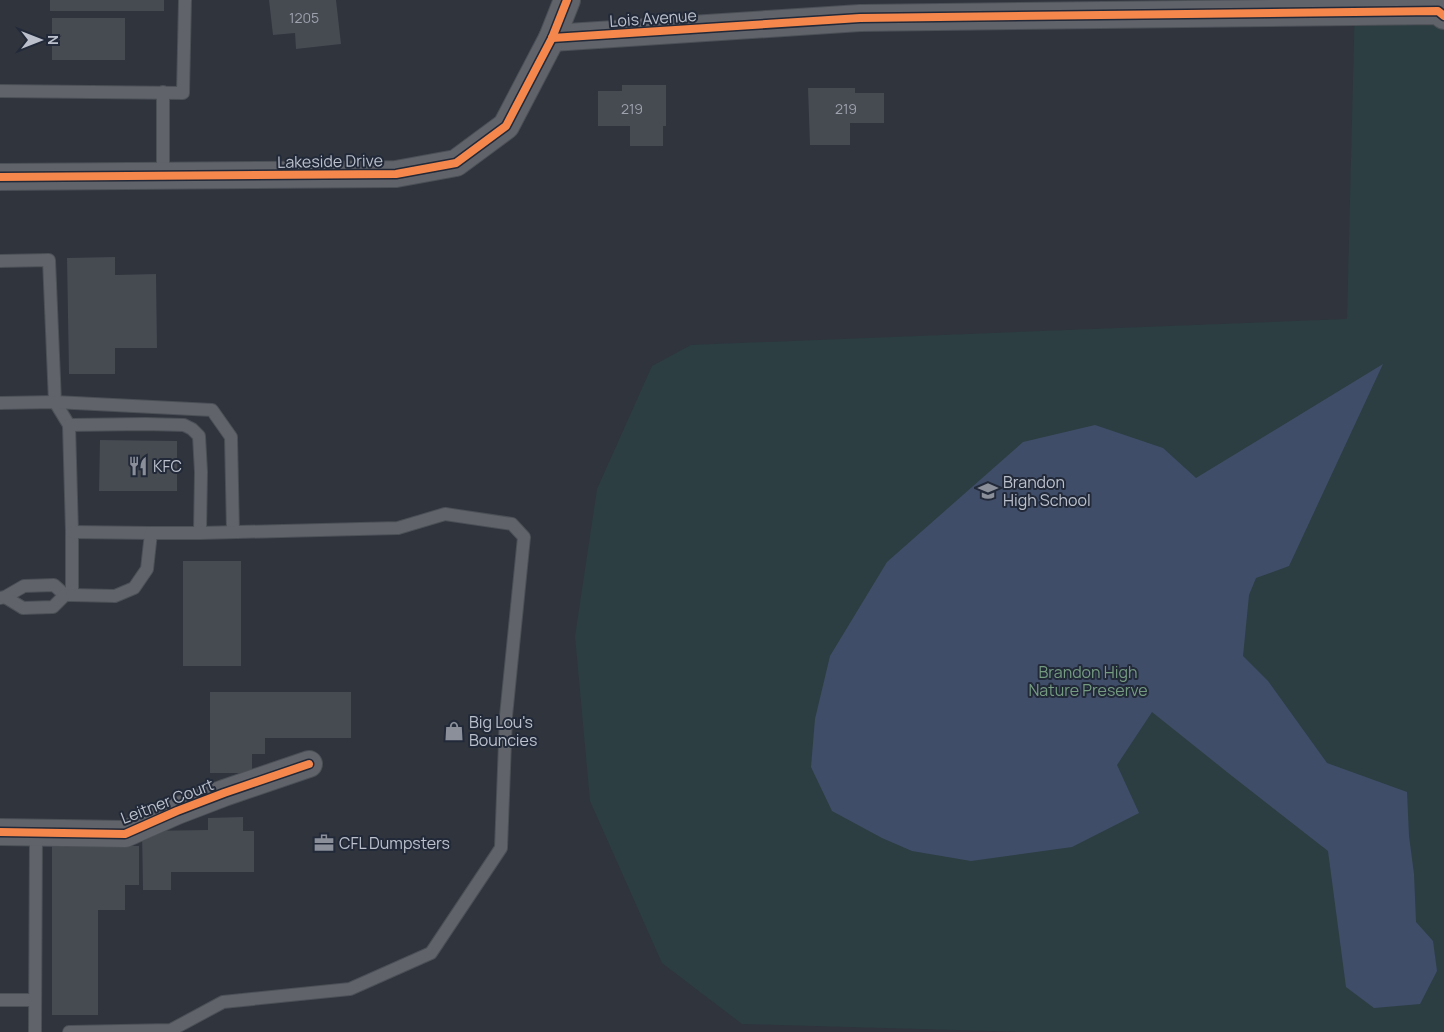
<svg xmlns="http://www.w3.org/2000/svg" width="1444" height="1032" font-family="Manrope,sans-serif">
<rect width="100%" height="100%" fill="#2f343d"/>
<path fill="#2c3e42" d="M1355 0H1444V1032H1028L742 1024 662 963 590 801 575 636 597 489 652 366 691 345 1347 319Z"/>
<path fill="#404d68" d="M1383 364 1289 566 1256 578 1249 595 1243 656 1268 681 1327 763 1407 792 1409 836 1414 874 1416 922 1433 941 1437 971 1420 1004 1374 1008 1346 987 1328 851 1232 776 1152 712 1117 765 1139 813 1072 847 971 861 912 851 882 838 832 811 811 767 815 719 830 656 887 562 1023 442 1095 425 1163 448 1196 478Z"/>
<g fill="#464a51">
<rect x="50" y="0" width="114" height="11"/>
<path d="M269 0H336L341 44 296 49 295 33 273 35Z"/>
<rect x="52" y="18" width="73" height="42"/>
<path d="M622 85H666V126H663V146H630V126H598V91H622Z"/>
<path d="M808 88H855V93H884V123H850V145H810Z"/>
<path d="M115 257V275L156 274 157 348H115V374H69L67 258Z"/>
<path d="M100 440 177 441V491H99Z"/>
<rect x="183" y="561" width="58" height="105"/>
<path d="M210 692H351V738H265V754H252V773H210Z"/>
<path d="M243 817V831H254V872H171V890H143L142 831 208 830V818Z"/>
<path d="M52 846H139V885H125V910H98V1015H52Z"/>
</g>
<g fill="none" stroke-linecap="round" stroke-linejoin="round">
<defs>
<g id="lane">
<path d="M0 91 183 93 185 0"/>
<path d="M163 176V92"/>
<path d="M0 261 49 260 55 402 69 425 72 532V595H65L54 585 24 586 5 597 0 598"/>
<path d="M0 403 55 402 212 410 231 437 233 532"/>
<path d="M69 425 145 424 184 425 192 429 199 436 201 472 200 533"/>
<path d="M72 532 151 533"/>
<path d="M5 597 23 608 53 607 65 595"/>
<path d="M0 1000H34"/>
<path d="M35 1032 36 833"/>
<path d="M69 1032 171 1030 223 1002 350 989 431 953 501 848 506 716 524 537 512 524 445 514 398 528 200 533H151L147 569 134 588 115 596 72 595"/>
</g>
<g id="street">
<path d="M552 38 860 18 1438 11 1444 16"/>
<path d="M0 177 396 174 456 163 506 126 552 38 567 0"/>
<path d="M0 832 125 834 177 811 224 793 309 764"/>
</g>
</defs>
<use href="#lane" stroke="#4b4f56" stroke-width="14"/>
<use href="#street" stroke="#4b4f56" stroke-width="28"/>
<use href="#lane" stroke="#60636a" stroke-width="12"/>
<use href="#street" stroke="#60636a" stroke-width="26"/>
<defs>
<g id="cycleway">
<path d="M552 38 860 18 1438 11 1444 16"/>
<path d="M0 177 396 174 456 163 506 126 552 38 567 0"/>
<path d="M0 832 125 834 177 811 224 793 309 764"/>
</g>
</defs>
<use href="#cycleway" stroke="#222938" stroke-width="11"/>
<use href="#cycleway" stroke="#f5874c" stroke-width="8"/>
</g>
<defs>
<symbol id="restaurant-bare" viewBox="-9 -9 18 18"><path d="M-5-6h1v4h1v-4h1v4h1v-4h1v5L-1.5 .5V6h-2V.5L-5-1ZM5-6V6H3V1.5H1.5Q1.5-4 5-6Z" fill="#8a8f9a" stroke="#222938" stroke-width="2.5" paint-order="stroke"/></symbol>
<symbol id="school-bare" viewBox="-9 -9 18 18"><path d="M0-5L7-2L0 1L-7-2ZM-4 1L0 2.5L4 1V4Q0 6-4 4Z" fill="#8a8f9a" stroke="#222938" stroke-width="2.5" paint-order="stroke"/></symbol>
<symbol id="shop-bare" viewBox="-9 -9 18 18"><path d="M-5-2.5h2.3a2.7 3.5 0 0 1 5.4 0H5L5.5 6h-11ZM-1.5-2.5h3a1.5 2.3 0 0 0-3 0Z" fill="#8a8f9a" stroke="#222938" stroke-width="2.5" paint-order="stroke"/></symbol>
<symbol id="office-bare" viewBox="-9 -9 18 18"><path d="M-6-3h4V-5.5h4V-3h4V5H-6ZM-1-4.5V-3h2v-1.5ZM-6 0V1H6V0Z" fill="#8a8f9a" stroke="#222938" stroke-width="2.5" paint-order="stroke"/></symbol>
</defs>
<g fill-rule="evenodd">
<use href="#restaurant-bare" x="124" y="452" width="28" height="28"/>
<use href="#school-bare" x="974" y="477" width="28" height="28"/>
<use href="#shop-bare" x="440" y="717" width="28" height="28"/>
<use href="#office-bare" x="310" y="829" width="28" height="28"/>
</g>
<g text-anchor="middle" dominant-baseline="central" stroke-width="4" stroke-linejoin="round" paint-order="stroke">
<g font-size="14" fill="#9ea2ad">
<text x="304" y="17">1205</text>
<text x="632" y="108">219</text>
<text x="846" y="108">219</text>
</g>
<g font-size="16" fill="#bbc0cc" stroke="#222938">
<text transform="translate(653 18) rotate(-4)">Lois Avenue</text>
<text transform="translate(330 161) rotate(-1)">Lakeside Drive</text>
<text transform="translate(167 801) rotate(-21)">Leitner Court</text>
</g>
<g font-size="16" fill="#bbc0cc" stroke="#222938" text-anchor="start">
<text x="153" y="466">KFC</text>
<text x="1003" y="482">Brandon<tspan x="1003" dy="18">High School</tspan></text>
<text x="469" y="722">Big Lou's<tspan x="469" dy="18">Bouncies</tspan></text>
<text x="339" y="843">CFL Dumpsters</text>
</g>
<g font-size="16" fill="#749b80" stroke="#222938">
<text x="1088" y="672">Brandon High<tspan x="1088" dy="18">Nature Preserve</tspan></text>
</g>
</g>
<g transform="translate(40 40) rotate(90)" stroke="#222938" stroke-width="4" paint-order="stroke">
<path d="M0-4L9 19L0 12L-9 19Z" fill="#bbc0cc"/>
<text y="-8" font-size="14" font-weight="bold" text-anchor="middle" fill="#bbc0cc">N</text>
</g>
</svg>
